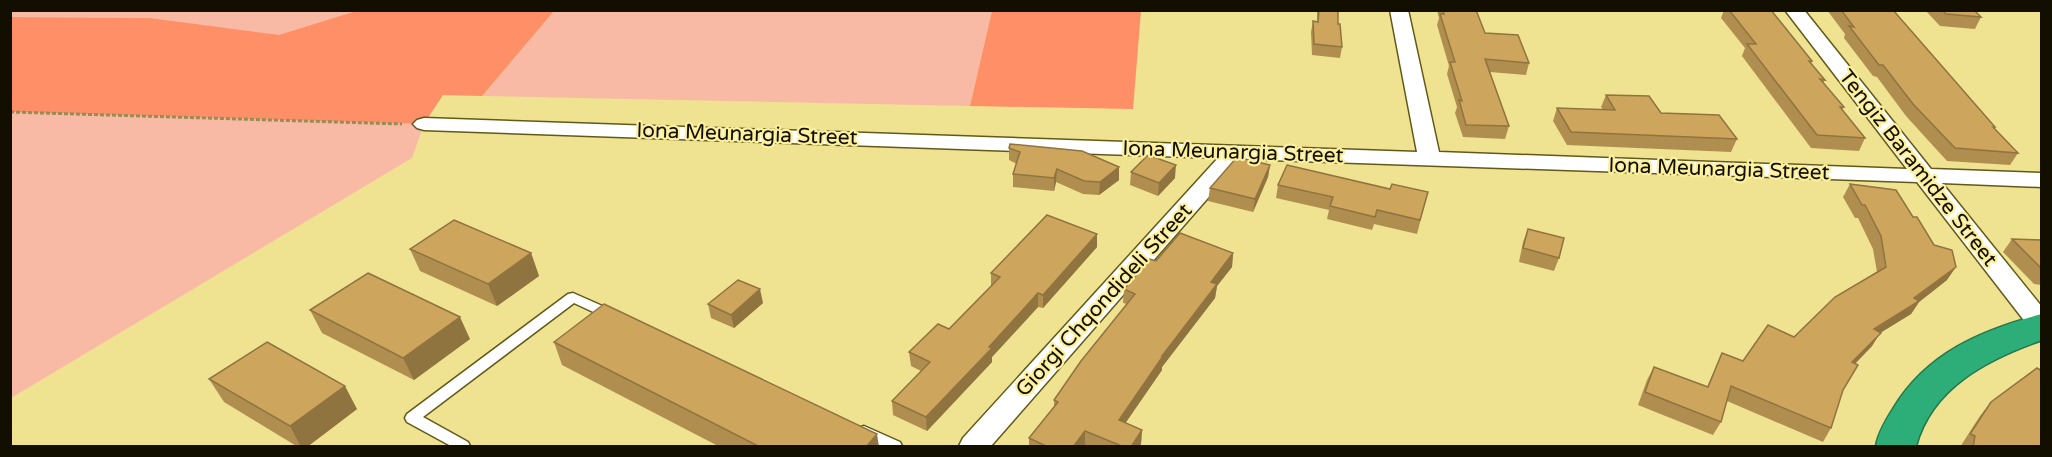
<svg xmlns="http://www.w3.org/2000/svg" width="2052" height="457" font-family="'Varela Round',sans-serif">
<rect width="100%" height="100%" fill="#efe391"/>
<g fill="#f8baa4">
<path d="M11 10 356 11 279 36 150 18 11 17Z"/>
<path d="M554 11V10L992 11 970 106 482 96Z"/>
<path d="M11 112 424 124 412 158 11 398Z"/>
</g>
<g fill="#fe8f67">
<path d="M356 11H554L482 96 443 95 424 124 11 112V17L150 18 279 35Z"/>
<path d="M992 11H1141L1133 109 970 106Z"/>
</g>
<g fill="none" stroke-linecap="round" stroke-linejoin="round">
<defs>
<g id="lane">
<path d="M573 293 616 312 618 315 616 318H606L574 303 423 417 468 442 470 446H451L407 422 405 418 407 414 568 294Z"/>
<path d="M864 426 900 442 902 446C888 447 865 446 857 432L859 428Z"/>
</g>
<path id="street" d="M1390 10H1408L1439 152 1907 169 1785 10H1804L1931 169 2042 173V187L1942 183 2042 307V335L2033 332 1917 182 1242 159 991 446H959L963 438 1218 158 424 130 417 128 413 124 417 120 424 118 1417 152Z"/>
<path id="highway" d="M2042 314V340C1988 359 1932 387 1916 446H1876C1878 433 1886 420 1893 409 1926 353 1982 330 2042 314Z"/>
</defs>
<use href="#lane" stroke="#625919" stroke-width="3"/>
<use href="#street" stroke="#625919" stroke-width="3"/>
<use href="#highway" stroke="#24764e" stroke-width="3"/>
<path stroke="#958d56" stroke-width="3" stroke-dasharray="4 2" stroke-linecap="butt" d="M10 112 402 124"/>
<use href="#lane" fill="#fff" fill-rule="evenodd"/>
<use href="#street" fill="#fff" fill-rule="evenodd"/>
<use href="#highway" fill="#2dae78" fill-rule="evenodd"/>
</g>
<g fill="#b08e4f">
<path d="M1317 10H1338V24L1342 47 1340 58 1312 55 1311 32 1313 21 1317 22Z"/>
<path d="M1437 10H1476L1485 33 1529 63 1526 75 1490 72 1509 126 1505 139 1463 137 1455 113 1457 107 1447 74 1449 66 1437 25 1439 18Z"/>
<path d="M1724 10H1771L1812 61 1811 63 1825 80 1823 83 1844 107 1842 110 1865 138 1859 151 1811 148 1742 56 1745 48 1721 18Z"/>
<path d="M1827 10H1893L1995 127 1994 128 2018 153 2010 165 1947 161 1906 116 1877 77 1873 76 1844 38 1845 34Z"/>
<path d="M1925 10H1974L1981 17 1975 29 1940 26Z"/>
<path d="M1606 95 1661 113 1737 139 1731 152 1567 145 1553 121 1557 108 1603 110 1601 107Z"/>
<path d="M1009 148 1119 180 1099 195 1083 194 1056 182 1054 191 1013 187V174L1017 164 1009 160Z"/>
<path d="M1270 165 1268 177 1253 212 1208 201 1210 188Z"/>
<path d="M1131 172 1175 178 1158 196 1130 185Z"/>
<path d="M1850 184 1947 280 1919 302 1911 314 1880 333 1872 346 1855 364 1843 390 1831 428 1823 442 1727 401 1721 422 1713 435 1638 405 1647 380 1654 367 1707 387 1722 353 1743 361 1794 337 1877 272 1873 249 1858 218H1855L1843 197Z"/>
<path d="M1278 185 1390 189 1428 192 1417 234 1374 224 1372 230 1327 219 1329 210 1276 198Z"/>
<path d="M1528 229 1559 258 1554 271 1519 262 1523 242Z"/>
<path d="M2012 239 2042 240V285L2034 284 2003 252Z"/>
<path d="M1097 247 1043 308 1038 307 992 357V362L927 431 893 415 892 401 921 371 911 366 909 352 949 329 991 286V273Z"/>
<path d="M410 249 531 253 539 276 497 306 420 271Z"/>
<path d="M1233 253 1232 267 1217 286 1215 298 1162 367V370L1125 423 1142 430 1141 444 1139 447H1089L1085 445 1083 447H1029V438L1054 407V400L1127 304 1123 303 1124 289 1156 261Z"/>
<path d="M763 303 734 328 711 318 708 304Z"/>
<path d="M310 310 470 339 414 380 322 333Z"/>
<path d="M554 342 879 447H720L562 365Z"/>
<path d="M209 379 357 409 307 447H298L224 402Z"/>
<path d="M1991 402 2042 447H1960L1980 416Z"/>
</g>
<g fill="#907440">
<path d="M1176 165 1175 178 1158 196 1159 183Z"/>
<path d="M1270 165 1268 177 1253 212 1255 199Z"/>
<path d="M1119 167V180L1099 195 1100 182Z"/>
<path d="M1057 169 1056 182 1054 191V178Z"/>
<path d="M1097 234V247L1043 308V295Z"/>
<path d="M531 253 539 276 497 306 488 284Z"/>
<path d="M1233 253 1232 267 1217 286 1215 298 1162 367V370L1118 434 1119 420 1211 282Z"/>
<path d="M1956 267 1947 280 1919 302 1911 314 1880 333 1872 346 1843 376 1874 329Z"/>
<path d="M760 289 763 303 734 328 731 315Z"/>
<path d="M1038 293V307L992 357V362L927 431 926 417Z"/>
<path d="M460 317 470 339 414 380 403 358Z"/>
<path d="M345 386 357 409 307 447H301L290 426Z"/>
<path d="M1142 430 1141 444 1139 447H1131Z"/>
<path d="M1085 431V445L1083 447H1073Z"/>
<path d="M877 434 879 447H866Z"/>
</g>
<g fill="#cda55c" stroke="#907440" stroke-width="1.5">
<path d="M1319 10H1338V24H1340L1342 47 1314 44 1313 21 1318 22Z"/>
<path d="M1443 10H1476L1485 33 1518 35 1529 63 1485 59 1509 126 1466 125 1459 100 1462 101 1450 62H1455L1440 14H1444Z"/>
<path d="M1729 10H1771L1812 61H1809L1825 80 1820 79 1844 107H1840L1865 138 1817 135 1747 44H1756Z"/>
<path d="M1841 10H1893L1995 127H1993L2018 153 1955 148 1913 104 1883 65H1879L1849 26 1854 27Z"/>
<path d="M1942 10H1974L1981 17 1946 14Z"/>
<path d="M1606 95 1649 96 1661 113 1719 115 1737 139 1571 132 1557 108 1615 110Z"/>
<path d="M1010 144 1082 151 1119 167 1100 182 1084 181 1057 169 1054 178 1013 174 1020 152 1009 148Z"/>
<path d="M1148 155 1176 165 1159 183 1131 172Z"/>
<path d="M1237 157 1270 165 1255 199 1210 188Z"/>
<path d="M1287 165 1390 189 1392 184 1428 192 1420 220 1377 210 1375 217 1330 206 1333 197 1278 185Z"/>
<path d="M1850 184 1896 190 1913 217H1917L1934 245 1952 250 1956 267 1914 298 1919 301 1874 329 1881 333 1852 362 1858 365 1843 390 1831 428 1731 386 1721 422 1645 392 1654 367 1708 387 1722 353 1743 361 1768 325 1794 337 1835 297 1886 267 1881 236 1865 205H1862Z"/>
<path d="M1047 215 1097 234 1043 295 1038 293 989 347 992 348 926 417 892 401 930 362 909 352 938 324 949 329 1000 277 991 273Z"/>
<path d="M454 220 531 253 488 284 410 249Z"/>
<path d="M1528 229 1564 238 1559 258 1523 248Z"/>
<path d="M1180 233 1233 253 1211 282 1217 284 1162 356H1163L1119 420 1142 430 1131 447H1124L1085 431 1073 447H1048L1029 438 1058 402 1054 400 1081 361 1135 294 1124 289 1150 259 1156 261Z"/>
<path d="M2012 239 2042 240V269Z"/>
<path d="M368 273 460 317 403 358 310 310Z"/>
<path d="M738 280 760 289 731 315 708 304Z"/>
<path d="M604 304 877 434 866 447H760L554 342Z"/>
<path d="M267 342 345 386 290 426 209 379Z"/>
<path d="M2037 368 2042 371V447H1973L1975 436 1970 434 1991 402Z"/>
</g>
<g text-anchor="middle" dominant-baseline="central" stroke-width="4.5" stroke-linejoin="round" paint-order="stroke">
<g font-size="21" fill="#130f00" stroke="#fdf09d">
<text transform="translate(747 134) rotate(2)">Iona Meunargia Street</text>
<text transform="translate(1233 152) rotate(2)">Iona Meunargia Street</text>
<text transform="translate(1918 168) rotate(52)">Tengiz Baramidze Street</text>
<text transform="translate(1719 169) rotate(2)">Iona Meunargia Street</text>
<text transform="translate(1104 300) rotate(-48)">Giorgi Chqondideli Street</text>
</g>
</g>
<rect width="2052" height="457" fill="none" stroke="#130f00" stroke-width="24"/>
</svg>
